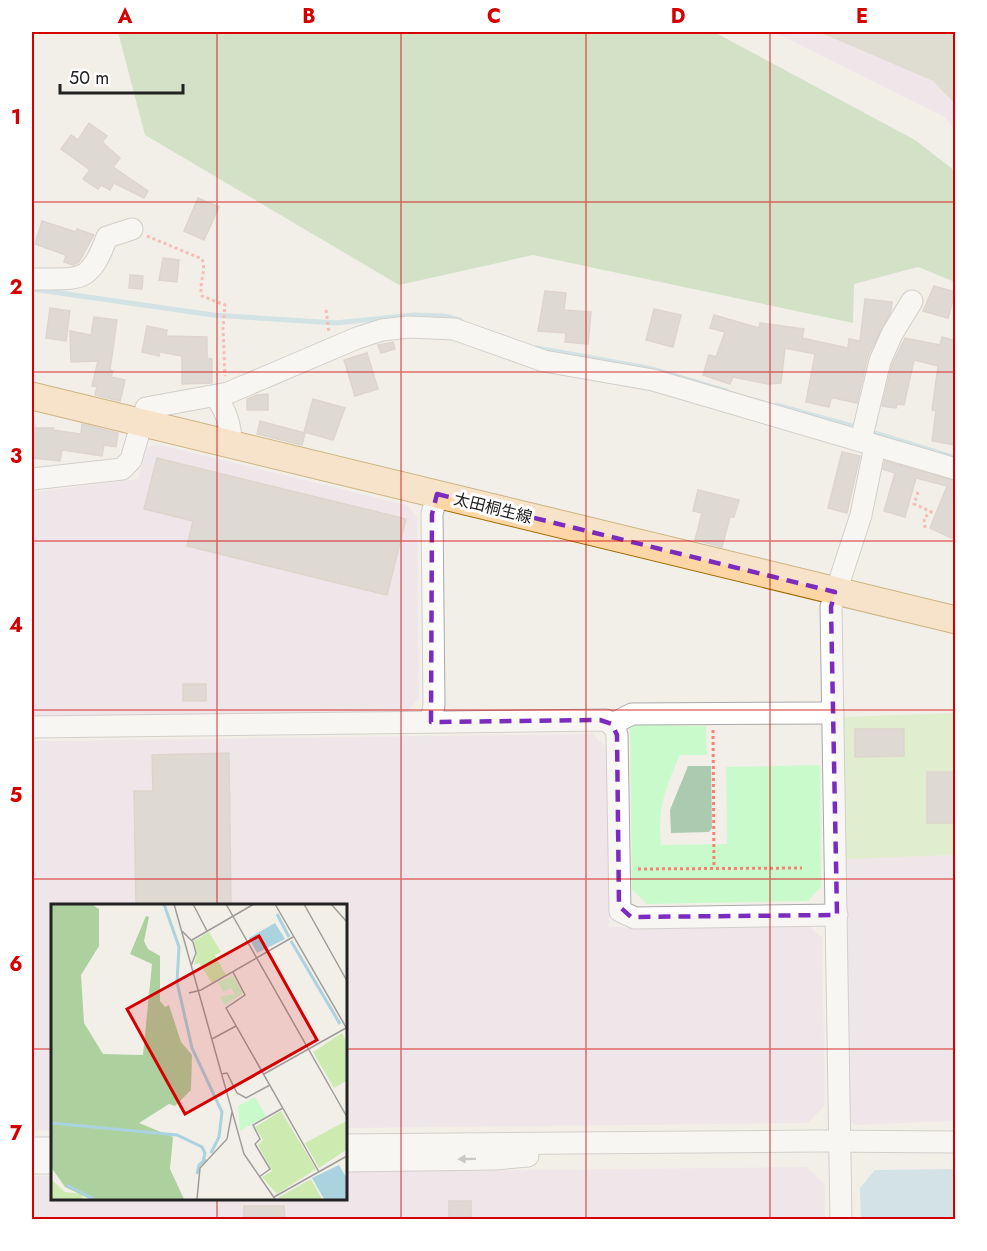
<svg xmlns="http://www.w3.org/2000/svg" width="987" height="1251" font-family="Jost,'Noto Sans JP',sans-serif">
<rect width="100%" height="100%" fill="#f2efe9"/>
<g fill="#ebdbe8">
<path d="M774 32H955V131L945 117Z"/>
<path d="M156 444 407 505 417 517 419 698 406 713 32 718V492L138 479 147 448Z"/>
<path d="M593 734 607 748 609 927 808 925 822 938 825 1105 808 1123 345 1128V906H52V1130L32 1131V741Z"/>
<path d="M955 855V1121L855 1125 847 1119 842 859Z"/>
<path d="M807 1167 825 1185V1219H32V1176H52V1198H345V1172Z"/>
</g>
<path fill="#c7c7b4" d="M819 32H955V104L933 81Z"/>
<path fill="#cdebb0" d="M955 713V855L842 859 840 717Z"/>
<path fill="#add19e" d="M118 32H714L915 140 955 171V282L918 267 854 284 853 323 533 255 399 285 145 135Z"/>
<path fill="#aacbaf" d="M688 766H711L712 828 709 832 671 833 670 810Z"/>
<path fill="#c8facc" d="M630 725 706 726 707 755H680C665 788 657 809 661 845L727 844 726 767 820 765 821 887 808 901 647 904 632 890Z"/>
<path fill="#aad3df" d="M955 1169V1219H861L860 1188 875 1170Z"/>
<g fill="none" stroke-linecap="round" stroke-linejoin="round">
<g stroke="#aad3df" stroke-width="5">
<path d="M32 289 213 315 335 323 414 315 444 316 460 320"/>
<path d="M537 348 648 368 726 391"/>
<path d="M776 405 859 428"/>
<path d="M868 431 956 458"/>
</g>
</g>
<g fill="#c7bfb8" stroke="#c4b6ab" stroke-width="1.5">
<path d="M89 123 107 136 102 142 120 158 113 167 148 191 144 198 114 183 110 190 101 185 98 189 83 179 90 170 61 149 71 135 78 140Z"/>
<path d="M198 198 219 207 204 240 184 231Z"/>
<path d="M42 221 76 232 77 229 94 235 79 262 73 265 64 262 66 255 35 244Z"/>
<path d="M163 258 179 260 177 282 159 280Z"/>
<path d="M130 275 143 276 142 289 129 288Z"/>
<path d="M934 286 955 292 948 318 923 311Z"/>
<path d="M545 291 566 293 564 310 591 312 588 344 565 342 566 333 538 331Z"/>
<path d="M865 299 892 302 891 311 868 356 857 403 834 398 831 399 829 407 806 402 815 354 785 348 781 383 768 384 733 377 730 384 703 375 709 355 716 357 725 332 710 328 714 315 759 328 760 323 804 329 802 338 848 348 849 339 860 341Z"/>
<path d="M50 308 70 311 66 341 46 338Z"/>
<path d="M654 309 681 315 673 347 646 340Z"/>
<path d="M94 317 117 320 110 370 113 371 111 377 125 380 120 401 95 395 97 387 92 386 98 361 71 362 70 331 91 335Z"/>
<path d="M147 326 167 330 166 336 207 337V358L212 359V383L182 384V356L160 352 159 356 142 352Z"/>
<path d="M942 337 956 341V445L932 441 936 411 932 410 938 366 914 360 904 405 897 404 896 408 882 406 892 365 905 338 940 345Z"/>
<path d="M393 342 395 349 381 353 378 345Z"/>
<path d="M367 353 378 389 355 396 344 360Z"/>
<path d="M268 394V410H247V399L257 395Z"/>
<path d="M313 399 345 408 333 440 304 432Z"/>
<path d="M260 421 305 433 302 445 257 434Z"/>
<path d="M82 424 118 433 116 447 104 445 102 456 62 450 60 461 32 458V428H53V430L81 434Z"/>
<path d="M842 452 860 456 847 513 828 508Z"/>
<path d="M157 458 406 519 387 595 187 546 193 521 144 509Z"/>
<path d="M885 461 956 481V540L930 528 947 486 916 478 905 517 884 511 895 473 883 469Z"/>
<path d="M698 490 739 500 734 517H730L722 547 695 540 702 513 693 511Z"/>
<rect x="183" y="684" width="23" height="17"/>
<path d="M855 729H904V756L855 757Z"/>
<path d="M229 753 231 906H136L134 791H153L152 755Z"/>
<rect x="927" y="772" width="29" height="51"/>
<rect x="449" y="1201" width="22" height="19"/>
<path d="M244 1206H284L285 1220H244Z"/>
</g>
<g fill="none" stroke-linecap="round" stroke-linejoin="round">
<defs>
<g id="minor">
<path d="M32 279C79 278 89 286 107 237L132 229"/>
<path d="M215 396C226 410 231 425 231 443"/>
<path d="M861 440 880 361 892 334 912 301"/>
<path d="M32 479 122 469 131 460 146 408 228 393 357 338 382 330 408 327 454 329 544 361 653 380 956 469"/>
<path d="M431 722 434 705 432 514 437 494"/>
<path d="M612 724 632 714 833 713"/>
<path d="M32 727 606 720 615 728 617 735 620 911 635 918 837 915"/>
<path d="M345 1145 818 1141 956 1142"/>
<path d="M32 1148H52"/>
<path d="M345 1161 495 1159 528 1156"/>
<path d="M32 1163H52"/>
<path d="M841 1220 831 607 861 515 875 446"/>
</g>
<path id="major" d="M32 396 956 620"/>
</defs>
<use href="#minor" stroke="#a9a9a9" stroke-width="23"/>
<use href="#major" stroke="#a06b00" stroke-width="29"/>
<g stroke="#fa8072" stroke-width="3" stroke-dasharray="3 3" stroke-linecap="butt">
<path d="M147 236 202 259C207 272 198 283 202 296L225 305 223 328 225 376"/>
<path d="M326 310 329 332"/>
<path d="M918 492 914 504 934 513"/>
<path d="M925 528 924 518 931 512"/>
<path d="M713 730 714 868"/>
<path d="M638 869 802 868"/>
</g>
<use href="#minor" stroke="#fff" stroke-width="21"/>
<use href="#major" stroke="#fcd6a4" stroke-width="27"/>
</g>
<defs><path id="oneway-solid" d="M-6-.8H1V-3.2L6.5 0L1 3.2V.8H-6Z" transform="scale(1.5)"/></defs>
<use fill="#9c9c9c" href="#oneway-solid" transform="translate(467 1159) rotate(179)"/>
<path d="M0 0H987V1251H0ZM437 494 835 592 831 607 837 915 631 917 619 906 617 735 612 724 600 720 431 722 432 514Z" fill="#f2efe9" fill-opacity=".55" fill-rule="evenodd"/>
<path fill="none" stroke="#7b2cbf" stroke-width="4.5" stroke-dasharray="12 8" stroke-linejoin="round" d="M437 494 835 592 831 607 837 915 631 917 619 906 617 735 612 724 600 720 431 722 432 514Z"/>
<path fill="none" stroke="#d40000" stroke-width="1.5" stroke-opacity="0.55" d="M217 32V906M401 32V1220M586 32V1220M770 32V1220M32 202H956M32 372H956M32 541H956M32 710H956M32 879H956M32 1049H52M345 1049H956M217 1198V1220"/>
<g text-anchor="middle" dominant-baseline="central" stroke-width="6" stroke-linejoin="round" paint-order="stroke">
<g font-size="16" fill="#222" stroke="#fff">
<text transform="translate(493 508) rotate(14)">太田桐生線</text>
</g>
</g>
<g transform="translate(51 904)">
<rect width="296" height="296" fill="#f2efe9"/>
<path d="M158 28 170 48 164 51 175 71 161 79 148 59 143 61 146 49 143 37ZM291 129 295 137V177L283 184 262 148ZM230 207 265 265 226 290 211 273 221 267 207 241 212 236 204 223ZM295 217V246L268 264 254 239ZM0 275 14 288 31 290 32 295H0ZM260 275 271 295H228V293Z" fill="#cdebb0"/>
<path d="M0 0H40L48 5V42L30 71 33 119 52 150 92 151 101 60 79 50 95 12 98 13 93 37 97 45 109 52V97L114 103 118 101 130 138 141 151 140 186 124 202 118 200 88 219 122 233 119 265 133 295H39L14 283 0 263Z" fill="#add19e"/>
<path d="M182 72 192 89 174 101 169 93 184 90 180 84 172 88 167 78ZM204 193 215 212 189 227 187 202Z" fill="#c8facc"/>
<path d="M224 19 234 35 206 49 198 34ZM288 261 295 273V295H273L261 274Z" fill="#aad3df"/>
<path fill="none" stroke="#aad3df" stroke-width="3" d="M113 0 128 43 126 78 141 144 171 208 168 233 160 249M226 10 238 33M240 37 289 120M0 219 126 231 151 243 154 249 152 257M146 270 148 261 155 255M16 281 43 295"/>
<path fill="none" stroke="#9f9d99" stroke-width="1.5" d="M123 0 193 250 224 295M142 0 156 27M175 0 296 213M224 0 296 125M253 0 296 77M280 0 296 18M131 27 142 38 145 49 140 62M141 36 203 0M182 68 194 91 175 104 268 268M138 89 150 86 242 33M161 135 185 122M170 170 176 169 186 189 195 194 219 181M213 170 295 124M208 273 219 265 204 240 209 235 202 221 232 204M223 293 296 252M146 295 149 264 176 235 181 208"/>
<path fill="#d40000" fill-opacity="0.15" stroke="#d40000" stroke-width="3" d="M208 32 266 136 134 210 76 105Z"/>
<rect width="296" height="296" fill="none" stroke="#222" stroke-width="3"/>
</g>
<rect width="987" height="1251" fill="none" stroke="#ffffff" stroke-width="66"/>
<path d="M60 84v9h123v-9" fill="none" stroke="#222222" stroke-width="3"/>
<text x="69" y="84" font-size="18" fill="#222222" stroke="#ffffff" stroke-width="4.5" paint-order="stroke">50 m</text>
<rect x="33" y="33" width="921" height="1185" fill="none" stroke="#d40000" stroke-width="2"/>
<g font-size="20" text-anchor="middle" font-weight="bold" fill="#d40000">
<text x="125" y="23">A</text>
<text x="309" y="23">B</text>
<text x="494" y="23">C</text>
<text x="678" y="23">D</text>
<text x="862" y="23">E</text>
<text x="16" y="124">1</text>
<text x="16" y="294">2</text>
<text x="16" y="463">3</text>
<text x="16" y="632">4</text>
<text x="16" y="802">5</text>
<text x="16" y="971">6</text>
<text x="16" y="1140">7</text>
</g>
</svg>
